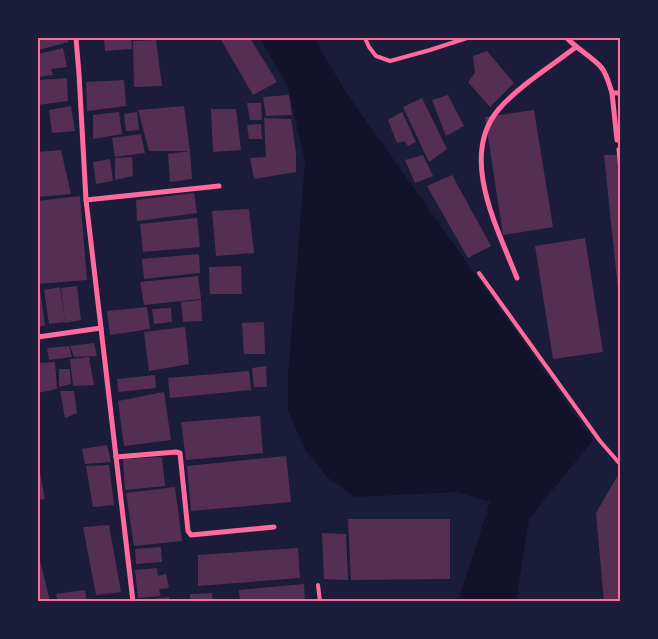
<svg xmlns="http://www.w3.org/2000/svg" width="658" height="639" font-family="'Archivo Narrow',sans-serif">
<rect width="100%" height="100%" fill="#1b1b3a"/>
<path fill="#12122b" d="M260 38H314L347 94 593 440 529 519 516 601H458L490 502 457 492 355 497 328 478 306 451 288 411V377L305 162 288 87Z"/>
<g fill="#542f53">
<path d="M38 38H67L69 42 38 50Z"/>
<path d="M104 38H131L132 49 105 51Z"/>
<path d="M220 38H250L277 82 253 95Z"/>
<path d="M156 40 162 86 134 87 133 41Z"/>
<path d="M63 48 67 67 51 69 53 75 38 77V54Z"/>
<path d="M487 51 514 83 490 107 468 82 475 73 473 56Z"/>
<path d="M67 78 68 101 38 105V80Z"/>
<path d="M124 80 126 106 87 111 86 82Z"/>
<path d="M289 95 292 115 266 116 263 97Z"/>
<path d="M448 95 464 126 446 136 432 100Z"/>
<path d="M422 98 447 149 429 162 403 107Z"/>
<path d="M247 103H261L262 120H250Z"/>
<path d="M71 106 75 131 52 133 49 110Z"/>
<path d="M184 106 190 151H149L138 110Z"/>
<path d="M211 109H236L241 150 213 152Z"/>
<path d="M534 110 553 227 503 235 485 117Z"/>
<path d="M119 112 122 134 93 139V115Z"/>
<path d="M137 112 139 130 126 131 124 114Z"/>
<path d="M402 112 416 142 408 146 404 141 397 143 388 120Z"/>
<path d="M264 118 291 119 296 153V172L254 179 250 158 266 157Z"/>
<path d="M261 124 262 139H249L247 125Z"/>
<path d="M141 134 145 153 115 157 112 138Z"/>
<path d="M61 150 71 194 38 197V152Z"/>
<path d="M190 151 192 179 170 182 168 154Z"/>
<path d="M423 155 433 176 415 183 405 160Z"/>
<path d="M604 155H620V299H619Z"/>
<path d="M132 157 133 176 115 180V158Z"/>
<path d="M110 159 113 181 96 184 93 162Z"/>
<path d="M452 175 491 246 468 258 427 186Z"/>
<path d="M194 193 197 213 137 221 136 200Z"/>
<path d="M80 196 87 280 38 284V201Z"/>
<path d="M249 209 254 253 216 256 212 211Z"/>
<path d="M197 218 200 247 143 252 140 224Z"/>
<path d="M585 238 603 352 553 359 535 246Z"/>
<path d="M199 254 200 273 144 279 142 259Z"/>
<path d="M241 266 242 294H210L209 267Z"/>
<path d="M198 276 201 299 144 305 140 282Z"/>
<path d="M77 286 81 320 65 323 61 288Z"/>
<path d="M60 287 65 322 49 324 44 290Z"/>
<path d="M38 289H40L45 325 39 327Z"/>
<path d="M201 300 202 321 183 322 181 302Z"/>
<path d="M147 307 150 329 110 335 107 311Z"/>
<path d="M171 308 172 322 154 324 152 309Z"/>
<path d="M264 322 265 354H244L242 323Z"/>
<path d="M185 327 189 364 149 371 144 332Z"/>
<path d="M94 343 97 356 74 357 70 346Z"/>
<path d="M69 346 72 357 49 360 47 348Z"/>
<path d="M89 357 94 385 73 386 70 359Z"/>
<path d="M55 362 57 389 38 393V363Z"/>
<path d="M266 366 267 387H254L252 368Z"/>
<path d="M59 369H70L71 384 59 387Z"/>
<path d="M249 371 251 390 170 398 168 378Z"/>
<path d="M155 375 156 388 118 392 117 379Z"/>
<path d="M60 391H74L77 413 65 418Z"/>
<path d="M164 392 171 440 124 446 118 401Z"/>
<path d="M260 416 263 453 186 460 181 422Z"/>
<path d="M107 445 111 462 85 464 82 449Z"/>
<path d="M286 456 291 502 191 511 187 466Z"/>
<path d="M162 457 165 486 125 490 123 459Z"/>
<path d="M109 465 114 505 93 507 86 466Z"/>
<path d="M38 467H39L45 499 38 500Z"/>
<path d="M618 475 620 477V602H604L596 513Z"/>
<path d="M175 487 182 541 134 546 126 493Z"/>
<path d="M348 519H450V579L351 580Z"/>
<path d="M109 525 121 592 96 595 83 527Z"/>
<path d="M322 533 346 534 348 580 324 579Z"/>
<path d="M161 547 162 562 136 564 135 549Z"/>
<path d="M298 548 300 578 198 586V555Z"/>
<path d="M38 552 50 602H38Z"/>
<path d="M157 568 158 576 166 574 169 588 159 589 161 596 138 598 135 570Z"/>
<path d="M304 584 305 602H240L239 590Z"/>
<path d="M85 590 87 602H58L56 594Z"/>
<path d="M212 593 213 602H191L190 594Z"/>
<path d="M169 597 170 602H143V600Z"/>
</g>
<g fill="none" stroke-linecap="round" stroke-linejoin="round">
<path stroke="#ff6b9d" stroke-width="3" d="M618 149 620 171"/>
<g stroke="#ff6b9d" stroke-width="4">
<path d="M365 38 369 47 376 56 390 61 430 50 467 38"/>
<path d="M479 273 600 441 620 464"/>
<path d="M318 585 320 602"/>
</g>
<g stroke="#ff6b9d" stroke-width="5">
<path d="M76 38 79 74 86 200 133 602"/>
<path d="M567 38C577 49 591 56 601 67 607 74 609 84 612 93H620"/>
<path d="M612 93 617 140H620"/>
<path d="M86 200 219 186"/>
<path d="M517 278C498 229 458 156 499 109 519 86 551 66 576 47"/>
<path d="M38 337 101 328"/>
<path d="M116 457 176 452 180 453 188 531 191 535 274 527"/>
</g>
</g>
<rect width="658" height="639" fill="none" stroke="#1b1b3a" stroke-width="78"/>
<rect x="39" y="39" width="580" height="561" fill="none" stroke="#ff6b9d" stroke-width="2"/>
</svg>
